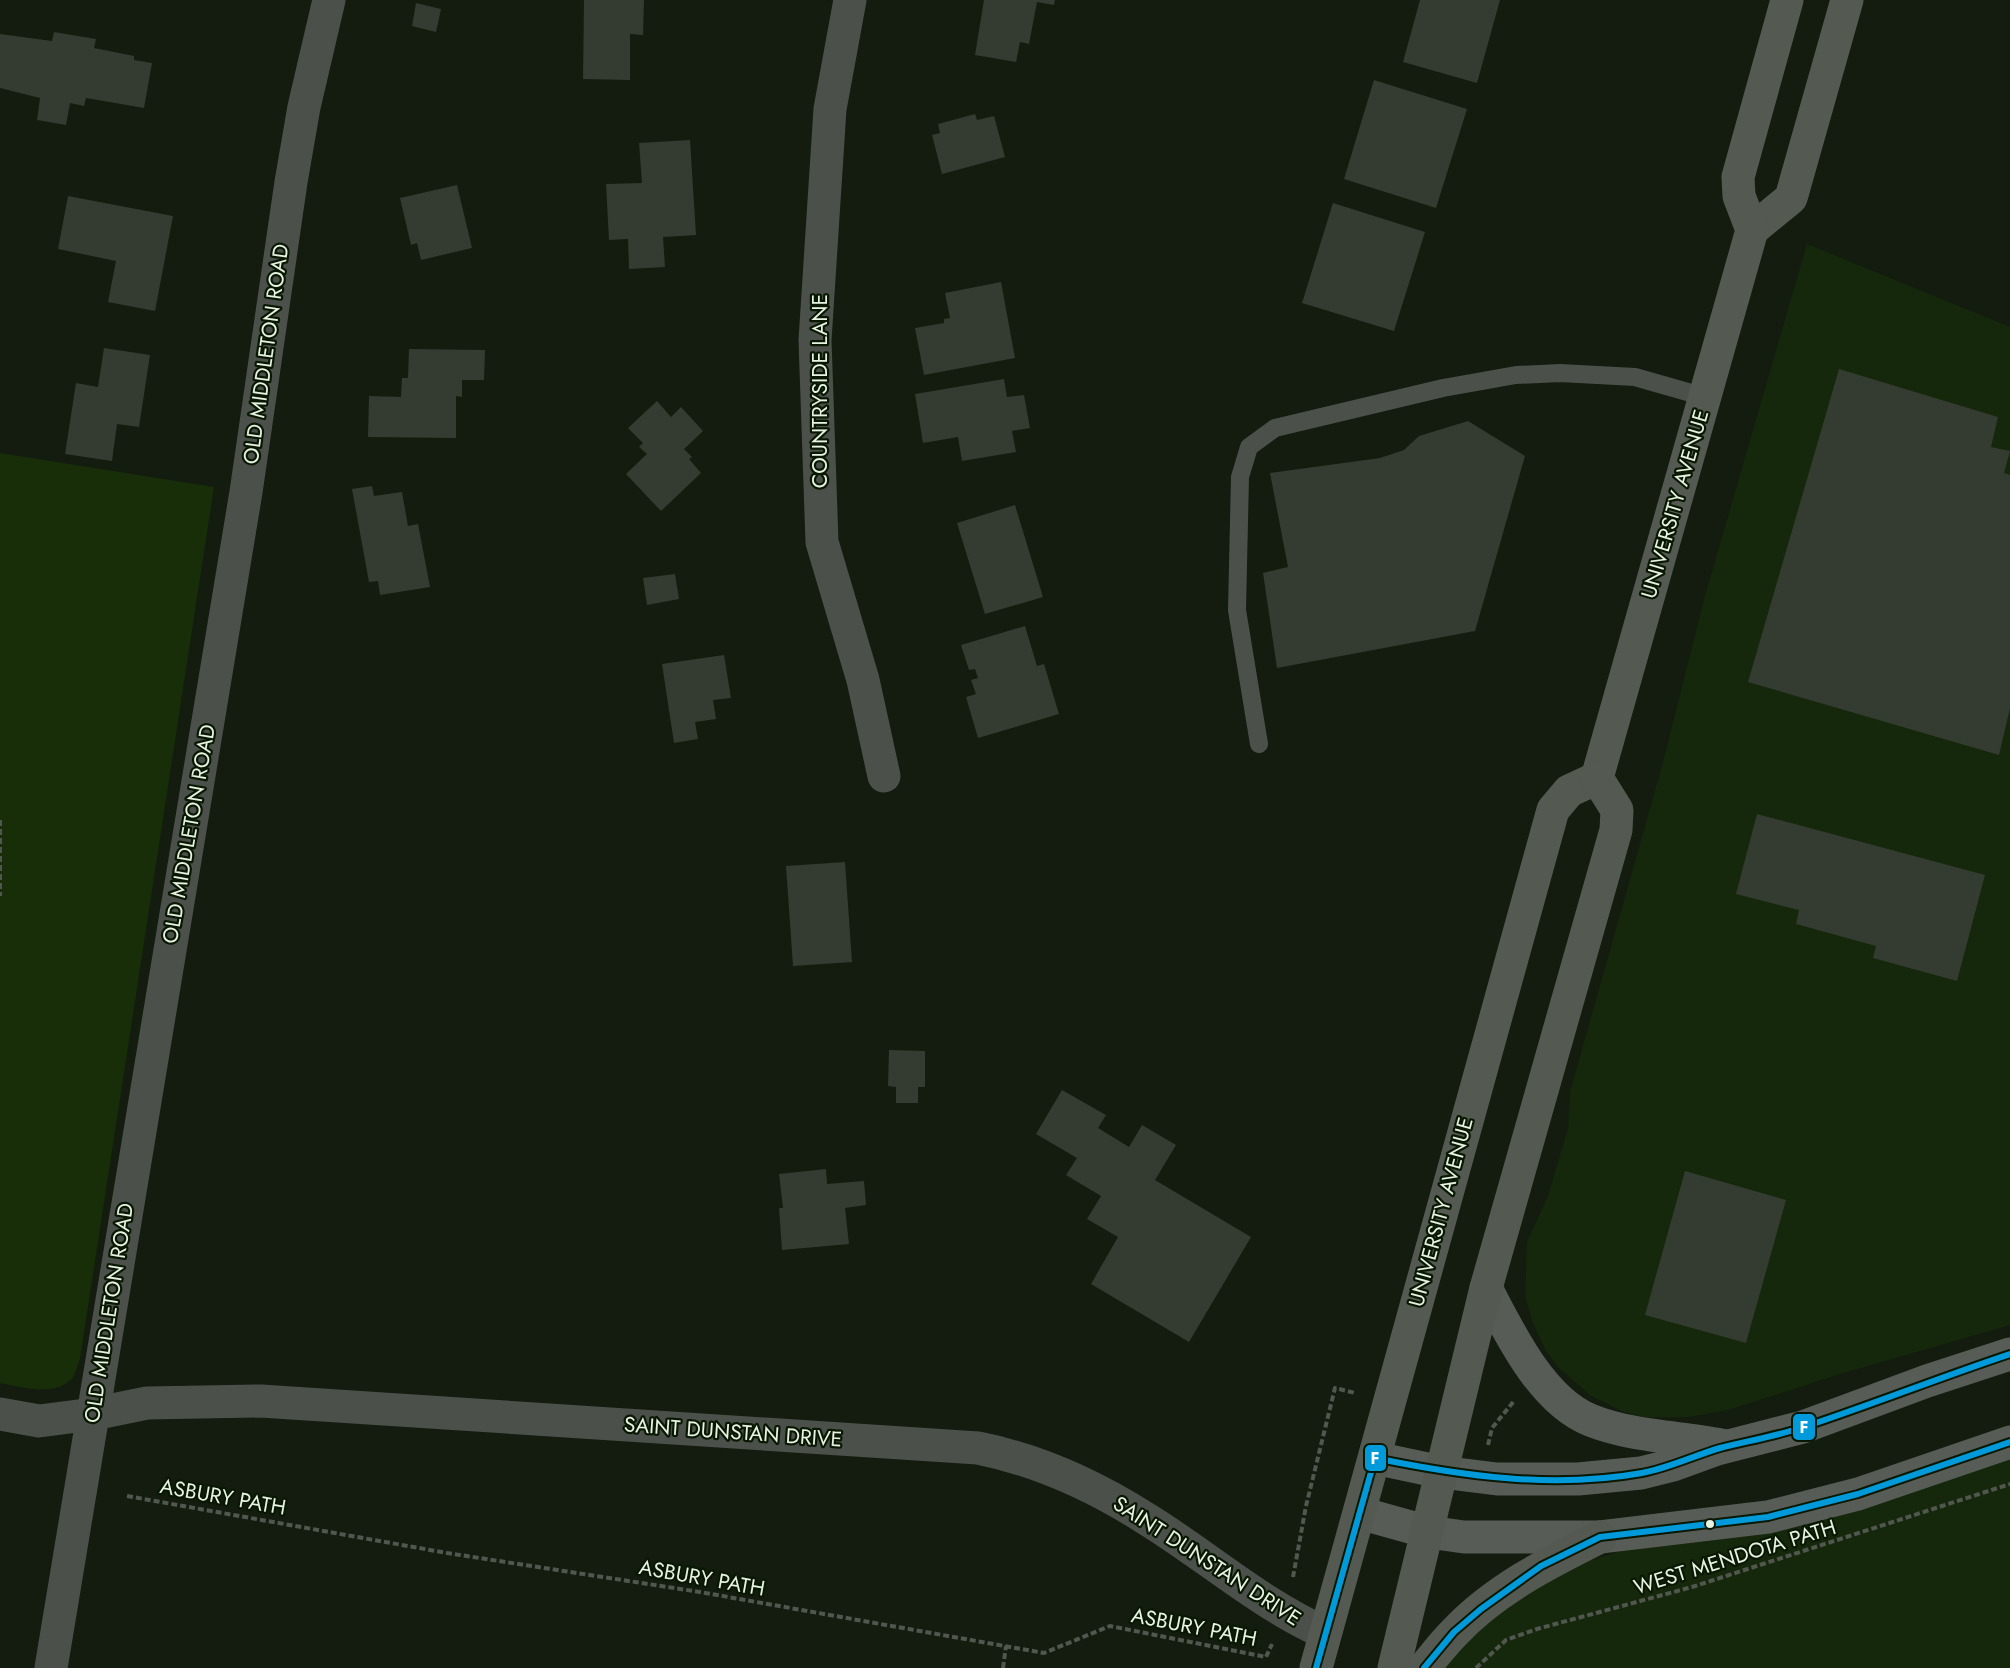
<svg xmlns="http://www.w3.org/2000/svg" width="2010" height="1668" font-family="Jost,sans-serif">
<rect width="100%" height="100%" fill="#131c0f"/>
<g fill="#16280c">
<path d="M1807 244 2010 327V1325L1840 1374 1728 1410 1688 1417H1645L1624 1412 1590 1395 1559 1368 1546 1351 1532 1321 1525 1296 1527 1242 1548 1196 1568 1128 1570 1092 1662 766 1706 592Z"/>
<path d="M2010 1442V1668H1428L1454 1632 1589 1561 1710 1524Z"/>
</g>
<path fill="#172e09" d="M0 453 214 487 80 1359C78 1364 76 1373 73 1377 57 1398 21 1387 0 1383Z"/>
<g fill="#343b30">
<path d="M584 0H644L643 35 630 34V80L583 79Z"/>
<path d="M984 0H1055L1054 5 1037 2 1029 44 1020 42 1016 62 975 55Z"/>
<path d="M1420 0H1500L1477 83 1403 62Z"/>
<path d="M416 3 441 9 436 32 412 26Z"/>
<path d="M54 32 96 39 94 48 134 56V60L152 63 144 108 86 98 84 106 70 103 66 125 37 120 40 98 0 88V34L52 41Z"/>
<path d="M1374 80 1467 109 1436 208 1344 179Z"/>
<path d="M975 114 977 120 994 116 1005 157 942 174 932 135 940 133 938 124Z"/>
<path d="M690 140 696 235 663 237 665 267 629 269 628 239 609 240 606 184 642 183 639 143Z"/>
<path d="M457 185 472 248 421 260 417 243 411 245 400 198Z"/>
<path d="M68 196 173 216 155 311 108 302 116 261 58 249Z"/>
<path d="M1333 203 1425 232 1394 331 1302 303Z"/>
<path d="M1001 282 1015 358 924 375 915 328 944 323V319L950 318 945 293Z"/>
<path d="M104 348 150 355 139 427 117 424 112 461 65 454 76 383 98 387Z"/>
<path d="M409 349 485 350 484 380H462V397L456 396V438L368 437 369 396 401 397 402 378H408Z"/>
<path d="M1839 369 1998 417 1991 447 2010 451 2004 473 2010 475V708L1999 755 1748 682Z"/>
<path d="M1004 379 1007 397 1024 395 1030 428 1012 431 1016 452 962 461 958 437 923 443 915 394Z"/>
<path d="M657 401 671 417 681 407 703 431 684 449 692 457 689 459 701 473 661 511 626 474 647 454 639 447 643 443 628 428Z"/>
<path d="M1468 421 1525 456 1475 631 1277 668 1263 573 1288 567 1270 473 1380 458 1404 450 1419 436Z"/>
<path d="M372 486 374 496 402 492 408 526 418 524 430 587 380 595 378 581 369 582 352 489Z"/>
<path d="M1015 505 1043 597 985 614 957 523Z"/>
<path d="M675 574 679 599 647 605 643 578Z"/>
<path d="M1025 626 1037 666 1044 664 1059 714 978 738 966 697 976 694 971 680 978 678 975 669 969 670 961 645Z"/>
<path d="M724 655 731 698 713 700 716 719 695 722 698 739 674 743 662 664Z"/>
<path d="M1757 814 1985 875 1957 981 1873 958 1876 946 1796 924 1799 910 1736 894Z"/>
<path d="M845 862 852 962 793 966 786 866Z"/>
<path d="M889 1050 925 1051V1087H918V1103H896V1087L888 1086Z"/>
<path d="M1062 1090 1106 1115 1098 1128 1129 1147 1142 1125 1176 1145 1155 1180 1251 1237 1189 1342 1091 1284 1118 1237 1087 1219 1101 1196 1066 1175 1077 1158 1036 1134Z"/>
<path d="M826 1169 827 1184 864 1181 866 1205 845 1208 849 1244 782 1250 779 1208H783L779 1174Z"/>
<path d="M1685 1171 1786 1200 1746 1343 1645 1315Z"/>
</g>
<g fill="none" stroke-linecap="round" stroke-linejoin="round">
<g stroke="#51574f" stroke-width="4" stroke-dasharray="6 3" stroke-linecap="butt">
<path d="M0 820V896"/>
<path d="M1488 1445 1492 1428 1514 1401"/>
<path d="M127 1496 447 1553 700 1592 1044 1653 1110 1626 1266 1657 1272 1644"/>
<path d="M1293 1577 1306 1506 1335 1388 1355 1393"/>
<path d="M1003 1668 1006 1646"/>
<path d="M1476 1668 1506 1640 1537 1629 1692 1587 2010 1484"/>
</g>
<path stroke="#4c504a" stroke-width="18" d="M1259 744 1237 610 1240 477 1249 447 1275 428 1443 388 1516 375 1560 373 1635 377 1705 397"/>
<g stroke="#4c504a" stroke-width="33">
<path d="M850 0 830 109 815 340 822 542 863 680 884 776"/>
<path d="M93 1414 147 1403 261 1401 978 1448C1038 1460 1093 1485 1145 1518 1207 1556 1257 1602 1325 1633"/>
</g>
<g stroke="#4c504a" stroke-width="33">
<path d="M0 1414 39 1421 93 1414"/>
<path d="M51 1668 246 492 291 182 304 107 329 0"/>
</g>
<g stroke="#585c56" stroke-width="33">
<path d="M1486 1288C1509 1332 1541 1400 1590 1420 1632 1437 1682 1437 1726 1446"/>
<path d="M1375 1458 1441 1472 1497 1479H1578L1641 1473 1673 1465 1717 1449 1803 1427 1927 1381 2010 1354"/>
<path d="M1360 1513 1428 1532 1464 1537H1600L1768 1517 1858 1494 2010 1442"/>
</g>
<g stroke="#545952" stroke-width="33">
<path d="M1752 230 1791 198 1847 0"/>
<path d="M1597 778 1752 230 1739 196 1738 177 1787 0"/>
<path d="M1316 1668 1553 810 1569 791 1597 778"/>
<path d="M1394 1668 1486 1288 1616 830 1617 810 1597 778"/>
<path d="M1424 1668C1434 1656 1443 1644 1454 1633 1494 1590 1548 1563 1600 1537"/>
</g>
<defs>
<g id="bus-1">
<path d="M1316 1668 1375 1458C1462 1476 1553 1489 1642 1473 1669 1468 1693 1456 1720 1448 1748 1441 1776 1436 1804 1427 1873 1404 1941 1377 2010 1354"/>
<path d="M1424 1668 1454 1632 1481 1609 1541 1566 1600 1537 1768 1517 1858 1494 2010 1442"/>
</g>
</defs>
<use href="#bus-1" stroke="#091802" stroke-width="10"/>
<use href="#bus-1" stroke="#009ada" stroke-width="6"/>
</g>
<circle fill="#e7f2e2" stroke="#091802" stroke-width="2" cx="1710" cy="1524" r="5"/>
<g text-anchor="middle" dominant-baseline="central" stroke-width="4.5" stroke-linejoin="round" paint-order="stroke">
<g font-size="21" fill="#e7f2e2" stroke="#091802">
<text transform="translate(266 354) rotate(-82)">OLD MIDDLETON ROAD</text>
<text transform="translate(820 391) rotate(-90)">COUNTRYSIDE LANE</text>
<text transform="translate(1675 504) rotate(-74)">UNIVERSITY AVENUE</text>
<text transform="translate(189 834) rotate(-80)">OLD MIDDLETON ROAD</text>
<text transform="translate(1441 1212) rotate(-75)">UNIVERSITY AVENUE</text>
<text transform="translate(109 1313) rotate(-81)">OLD MIDDLETON ROAD</text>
<text transform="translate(733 1432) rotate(4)">SAINT DUNSTAN DRIVE</text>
<text transform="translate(223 1497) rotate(10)">ASBURY PATH</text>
<text transform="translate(1735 1557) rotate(-17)">WEST MENDOTA PATH</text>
<text transform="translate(1207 1561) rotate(33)">SAINT DUNSTAN DRIVE</text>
<text transform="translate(702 1578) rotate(10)">ASBURY PATH</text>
<text transform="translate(1194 1627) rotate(11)">ASBURY PATH</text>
</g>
</g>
<g stroke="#091802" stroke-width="2">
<rect x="1792" y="1413" width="24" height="28" rx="6" fill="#009ada"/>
<rect x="1364" y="1444" width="23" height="28" rx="6" fill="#009ada"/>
</g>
<g font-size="16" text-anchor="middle" font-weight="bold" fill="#fff">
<text x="1804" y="1433">F</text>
<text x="1375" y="1464">F</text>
</g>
</svg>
